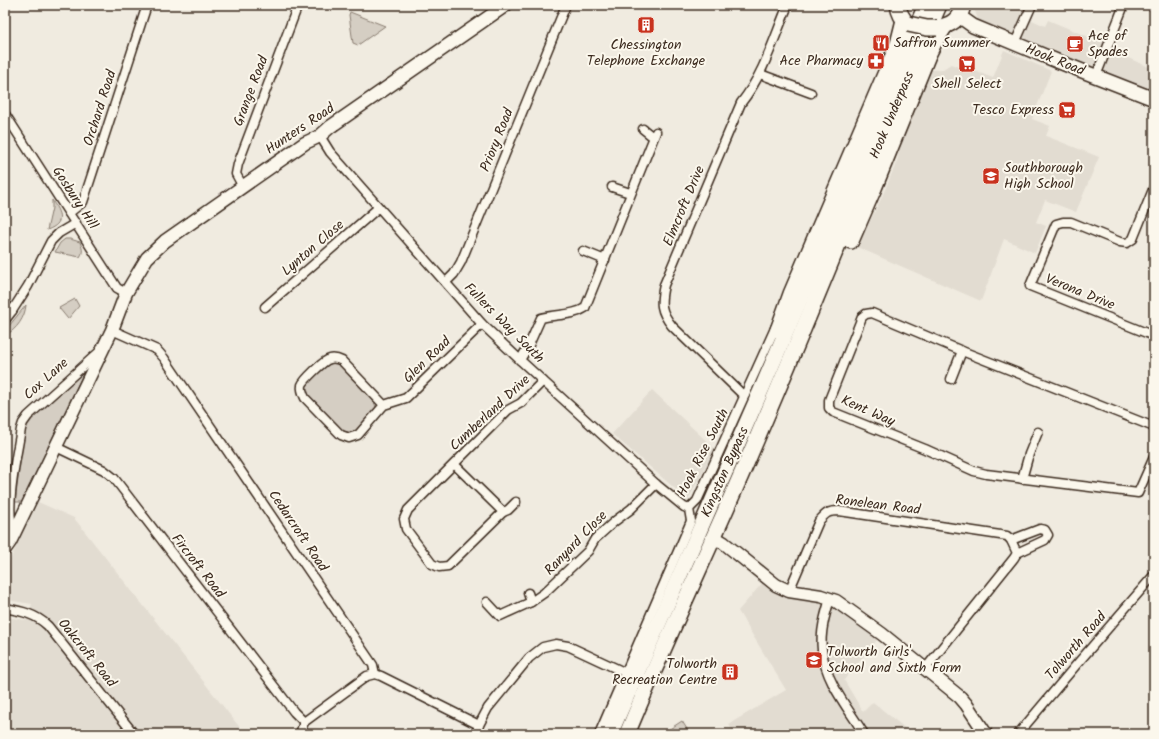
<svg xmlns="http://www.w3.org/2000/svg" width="1159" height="739" font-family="Kalam,sans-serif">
<rect width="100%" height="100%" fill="#f0ebe0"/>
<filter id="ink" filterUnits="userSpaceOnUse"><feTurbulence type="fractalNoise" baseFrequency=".025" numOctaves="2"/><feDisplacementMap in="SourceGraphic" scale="8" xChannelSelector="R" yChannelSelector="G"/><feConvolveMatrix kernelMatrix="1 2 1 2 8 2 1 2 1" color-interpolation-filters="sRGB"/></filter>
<g filter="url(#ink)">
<g fill="#e2dcd1">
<path d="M973 5H1017L1024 8 1021 15 1045 26 1048 20 1106 44 1128 58 1154 69V91L978 20Z"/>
<path d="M1004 50 1051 71 1032 119 1050 126 1046 136 1099 157 1076 212 1045 200 1036 222 1046 226 1035 253 1004 239 981 301 857 247 881 199 897 161 902 138 931 70 943 69 951 64 961 68 962 66 993 78Z"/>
<path d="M652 390 715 449 688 500 612 434Z"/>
<path d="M38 502 74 518 245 734H13L5 724V617L26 620 32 604 13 601 5 598V570Z"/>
<path d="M765 580 776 591 794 599 820 603 834 607 849 617 877 640 844 680 863 712 873 702 912 734H733L729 724 786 690 738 611Z"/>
</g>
<g fill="#d5cec3" stroke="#887c70">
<path d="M350 12 385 26 358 45 353 43 349 15Z"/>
<path d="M52 200C60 213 66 223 47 230L52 208Z"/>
<path d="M65 239H70L80 242C82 248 84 251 80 257L55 252 60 243Z"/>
<path d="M75 299 79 306 68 319 59 308Z"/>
<path d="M26 305C25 317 17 330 5 335V331Z"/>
<path d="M335 363 340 366C348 374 377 399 376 409 368 419 358 436 343 431L306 394 305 389 306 383 325 365Z"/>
<path d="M84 372 22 502H15L25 425 28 421Z"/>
<path d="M682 721 690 734H662Z"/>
</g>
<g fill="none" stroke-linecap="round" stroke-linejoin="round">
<defs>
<g id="street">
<path d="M1015 43 1032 5"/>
<path d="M760 74 811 93"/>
<path d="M1096 76 1124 5"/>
<path d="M5 114 117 288 126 293"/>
<path d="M643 129 653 137"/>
<path d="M320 136 330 152 482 324 520 360 656 484 684 507 689 509"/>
<path d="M243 187 236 174 238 164 298 5"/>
<path d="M612 187 630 193"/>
<path d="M1154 187 1133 239 1127 243 1120 242 1071 222H1063L1056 224 1030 286 1154 336"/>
<path d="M69 213 83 202 85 196 147 5"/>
<path d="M583 251 605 260"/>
<path d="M446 282 454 274 461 262 566 5"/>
<path d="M5 305 12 311"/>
<path d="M265 307 378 208"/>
<path d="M5 320 12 311 28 286 51 241 59 233 76 223"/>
<path d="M112 330 157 350 164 358 373 665 375 674"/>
<path d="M520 360 528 347 541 318C555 314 573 316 585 308L656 132"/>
<path d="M951 379 962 351"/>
<path d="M745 395 741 393 672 326C660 311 660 303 664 285L741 103C764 74 774 38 788 5"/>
<path d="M384 405 342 361C338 359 334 358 330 359 324 360 304 380 302 385 301 390 303 394 305 398L341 435 349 438 358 435 384 405 406 398 482 324"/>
<path d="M1154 427 962 351 872 313 866 314 862 317 829 400V408L833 412 925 449 974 471 986 474 1138 493 1154 457"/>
<path d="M56 447 104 470 114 478 294 712 304 722"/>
<path d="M454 464 503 512 448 566 439 567 432 564 406 529 404 519 408 510 508 410 521 403 543 381"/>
<path d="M1022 479 1029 454 1038 432"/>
<path d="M689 509 697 501 776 326"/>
<path d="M503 512 508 510 516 502"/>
<path d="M14 532C4 510 17 454 21 429L23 423 28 416 99 352"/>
<path d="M1011 540 1040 529 1045 530 1048 535 1045 540 1017 553"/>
<path d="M789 591 819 521C826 513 828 511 839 511L1007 536 1011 540 1017 553 1014 558 925 669"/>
<path d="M528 593 531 602"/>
<path d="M830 599C825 615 820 632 822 650 825 681 848 708 864 734"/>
<path d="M487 602 500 616 531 602 544 593 588 551 595 539 615 521 631 509 656 484"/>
<path d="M5 608C21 611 36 614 48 626L134 734"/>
<path d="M300 734 304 722 367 676 375 674 381 676 479 725"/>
<path d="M476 734 479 725 488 708 529 658 543 647 556 644 568 646 626 673"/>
<path d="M599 734 688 528 691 521 689 509"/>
<path d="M1018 734 1077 664 1154 575"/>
</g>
<g id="secondary">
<path d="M714 537 724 543 776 585 789 591 821 596 836 601 882 634 960 697 966 704 986 734"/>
<path d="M5 549 10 542 112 330 126 293 147 258 165 241 305 143 320 136 330 127 506 5"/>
</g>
<path id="primary" d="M959 16 973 26 1057 61 1154 99"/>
<g id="highway">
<path d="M898 5C899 13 902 19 908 24"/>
<path d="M937 28C951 25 960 20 963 5"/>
<path d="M851 241 874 188 928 55 934 43 945 26"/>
<path d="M778 330 791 294 898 44 904 20"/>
<path d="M610 734 762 388 926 5"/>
<path d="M627 734C669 632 717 533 760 431 798 343 834 255 870 166 892 112 916 59 939 5"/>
</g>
</defs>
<use href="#street" stroke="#3b2a1e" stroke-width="11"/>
<use href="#secondary" stroke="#3b2a1e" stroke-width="15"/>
<use href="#primary" stroke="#3b2a1e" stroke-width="16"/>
<use href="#highway" stroke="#3b2a1e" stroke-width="18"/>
<use href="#street" stroke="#fbf7ec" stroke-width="8"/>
<use href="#secondary" stroke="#fbf7ec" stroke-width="12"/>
<use href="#primary" stroke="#fbf7ec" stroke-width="13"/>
<use href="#highway" stroke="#fbf7ec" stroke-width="15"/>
<defs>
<path id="highway-bridge" d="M908 24 927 28H937"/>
</defs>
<use href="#highway-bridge" stroke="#3b2a1e" stroke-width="18" stroke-linecap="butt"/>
<use href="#highway-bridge" stroke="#fbf7ec" stroke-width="15"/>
</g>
</g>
<defs>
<symbol id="building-square" viewBox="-11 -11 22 22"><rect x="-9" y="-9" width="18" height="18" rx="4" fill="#c8321e" stroke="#fbf7ec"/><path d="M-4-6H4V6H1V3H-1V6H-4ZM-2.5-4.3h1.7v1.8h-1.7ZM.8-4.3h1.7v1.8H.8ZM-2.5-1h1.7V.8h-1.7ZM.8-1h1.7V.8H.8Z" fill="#fff"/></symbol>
<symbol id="restaurant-square" viewBox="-11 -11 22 22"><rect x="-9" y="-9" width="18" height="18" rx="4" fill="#c8321e" stroke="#fbf7ec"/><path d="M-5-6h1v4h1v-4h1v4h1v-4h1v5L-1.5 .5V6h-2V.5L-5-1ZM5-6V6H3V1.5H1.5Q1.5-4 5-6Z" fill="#fff"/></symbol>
<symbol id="cafe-square" viewBox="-11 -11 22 22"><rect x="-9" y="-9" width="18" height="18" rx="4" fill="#c8321e" stroke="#fbf7ec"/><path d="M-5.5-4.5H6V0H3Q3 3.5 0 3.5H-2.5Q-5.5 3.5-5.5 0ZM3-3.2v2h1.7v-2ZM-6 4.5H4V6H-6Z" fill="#fff"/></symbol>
<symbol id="pharmacy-square" viewBox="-11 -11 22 22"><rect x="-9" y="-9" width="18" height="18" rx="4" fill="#c8321e" stroke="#fbf7ec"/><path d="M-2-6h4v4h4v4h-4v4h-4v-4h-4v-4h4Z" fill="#fff"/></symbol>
<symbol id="supermarket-square" viewBox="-11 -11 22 22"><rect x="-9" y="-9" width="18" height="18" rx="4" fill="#c8321e" stroke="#fbf7ec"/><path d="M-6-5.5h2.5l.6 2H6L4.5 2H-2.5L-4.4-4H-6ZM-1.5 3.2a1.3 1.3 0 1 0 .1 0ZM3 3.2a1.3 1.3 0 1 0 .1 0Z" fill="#fff"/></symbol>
<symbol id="school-square" viewBox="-11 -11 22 22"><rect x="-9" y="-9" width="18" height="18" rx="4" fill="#c8321e" stroke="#fbf7ec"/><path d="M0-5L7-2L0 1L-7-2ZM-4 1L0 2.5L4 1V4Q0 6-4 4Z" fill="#fff"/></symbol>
</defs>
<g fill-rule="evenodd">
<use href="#building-square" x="636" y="15" width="20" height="20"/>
<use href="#restaurant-square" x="871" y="33" width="20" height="20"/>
<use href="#cafe-square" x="1065" y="34" width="20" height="20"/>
<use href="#pharmacy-square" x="866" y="51" width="20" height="20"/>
<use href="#supermarket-square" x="957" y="54" width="20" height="20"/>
<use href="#supermarket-square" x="1057" y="100" width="20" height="20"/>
<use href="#school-square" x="981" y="166" width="20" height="20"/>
<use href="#school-square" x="804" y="650" width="20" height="20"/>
<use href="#building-square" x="720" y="662" width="20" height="20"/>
</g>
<g text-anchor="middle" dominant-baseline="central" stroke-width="4" stroke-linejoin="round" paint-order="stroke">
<g font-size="14" fill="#3b2a1e" stroke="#fbf7ec" text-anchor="start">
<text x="1088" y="36">Ace of<tspan x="1088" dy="16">Spades</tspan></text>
<text x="894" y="43">Saffron Summer</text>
<text x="646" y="45" text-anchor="middle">Chessington<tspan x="646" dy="16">Telephone Exchange</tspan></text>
<text x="863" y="61" text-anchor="end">Ace Pharmacy</text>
<text x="967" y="84" text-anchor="middle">Shell Select</text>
<text x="1054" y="110" text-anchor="end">Tesco Express</text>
<text x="1004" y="168">Southborough<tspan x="1004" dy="16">High School</tspan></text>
<text x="827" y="652">Tolworth Girls'<tspan x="827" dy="16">School and Sixth Form</tspan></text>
<text x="717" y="664" text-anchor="end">Tolworth<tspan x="717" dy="16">Recreation Centre</tspan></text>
</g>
<g font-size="14" fill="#3b2a1e" stroke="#fbf7ec">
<text transform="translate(1055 60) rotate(22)">Hook Road</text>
<text transform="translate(251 91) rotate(-69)">Grange Road</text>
<text transform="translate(100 108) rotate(-72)">Orchard Road</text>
<text transform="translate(892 115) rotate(-67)">Hook Underpass</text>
<text transform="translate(300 129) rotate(-34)">Hunters Road</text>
<text transform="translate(497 140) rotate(-68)">Priory Road</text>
<text transform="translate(75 198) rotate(57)">Gosbury Hill</text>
<text transform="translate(684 206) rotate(-67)">Elmcroft Drive</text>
<text transform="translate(313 248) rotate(-41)">Lynton Close</text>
<text transform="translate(1080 292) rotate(22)">Verona Drive</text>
<text transform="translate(504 323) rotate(45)">Fullers Way South</text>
<text transform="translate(427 360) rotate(-44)">Glen Road</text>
<text transform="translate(46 379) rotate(-42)">Cox Lane</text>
<text transform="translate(868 411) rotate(24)">Kent Way</text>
<text transform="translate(490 413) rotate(-43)">Cumberland Drive</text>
<text transform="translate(703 453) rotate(-63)">Hook Rise South</text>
<text transform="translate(725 472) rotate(-66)">Kingston Bypass</text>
<text transform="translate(878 505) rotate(7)">Ronelean Road</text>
<text transform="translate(298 531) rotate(56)">Cedarcroft Road</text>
<text transform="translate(576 543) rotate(-46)">Ranyard Close</text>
<text transform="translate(198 566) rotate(52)">Fircroft Road</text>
<text transform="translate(1076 646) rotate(-49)">Tolworth Road</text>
<text transform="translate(87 653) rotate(51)">Oakcroft Road</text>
</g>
</g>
<rect width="1159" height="739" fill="none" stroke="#fbf7ec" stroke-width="20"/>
<rect x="10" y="10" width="1139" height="719" fill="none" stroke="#3b2a1e" stroke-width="1.5" filter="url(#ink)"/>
</svg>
